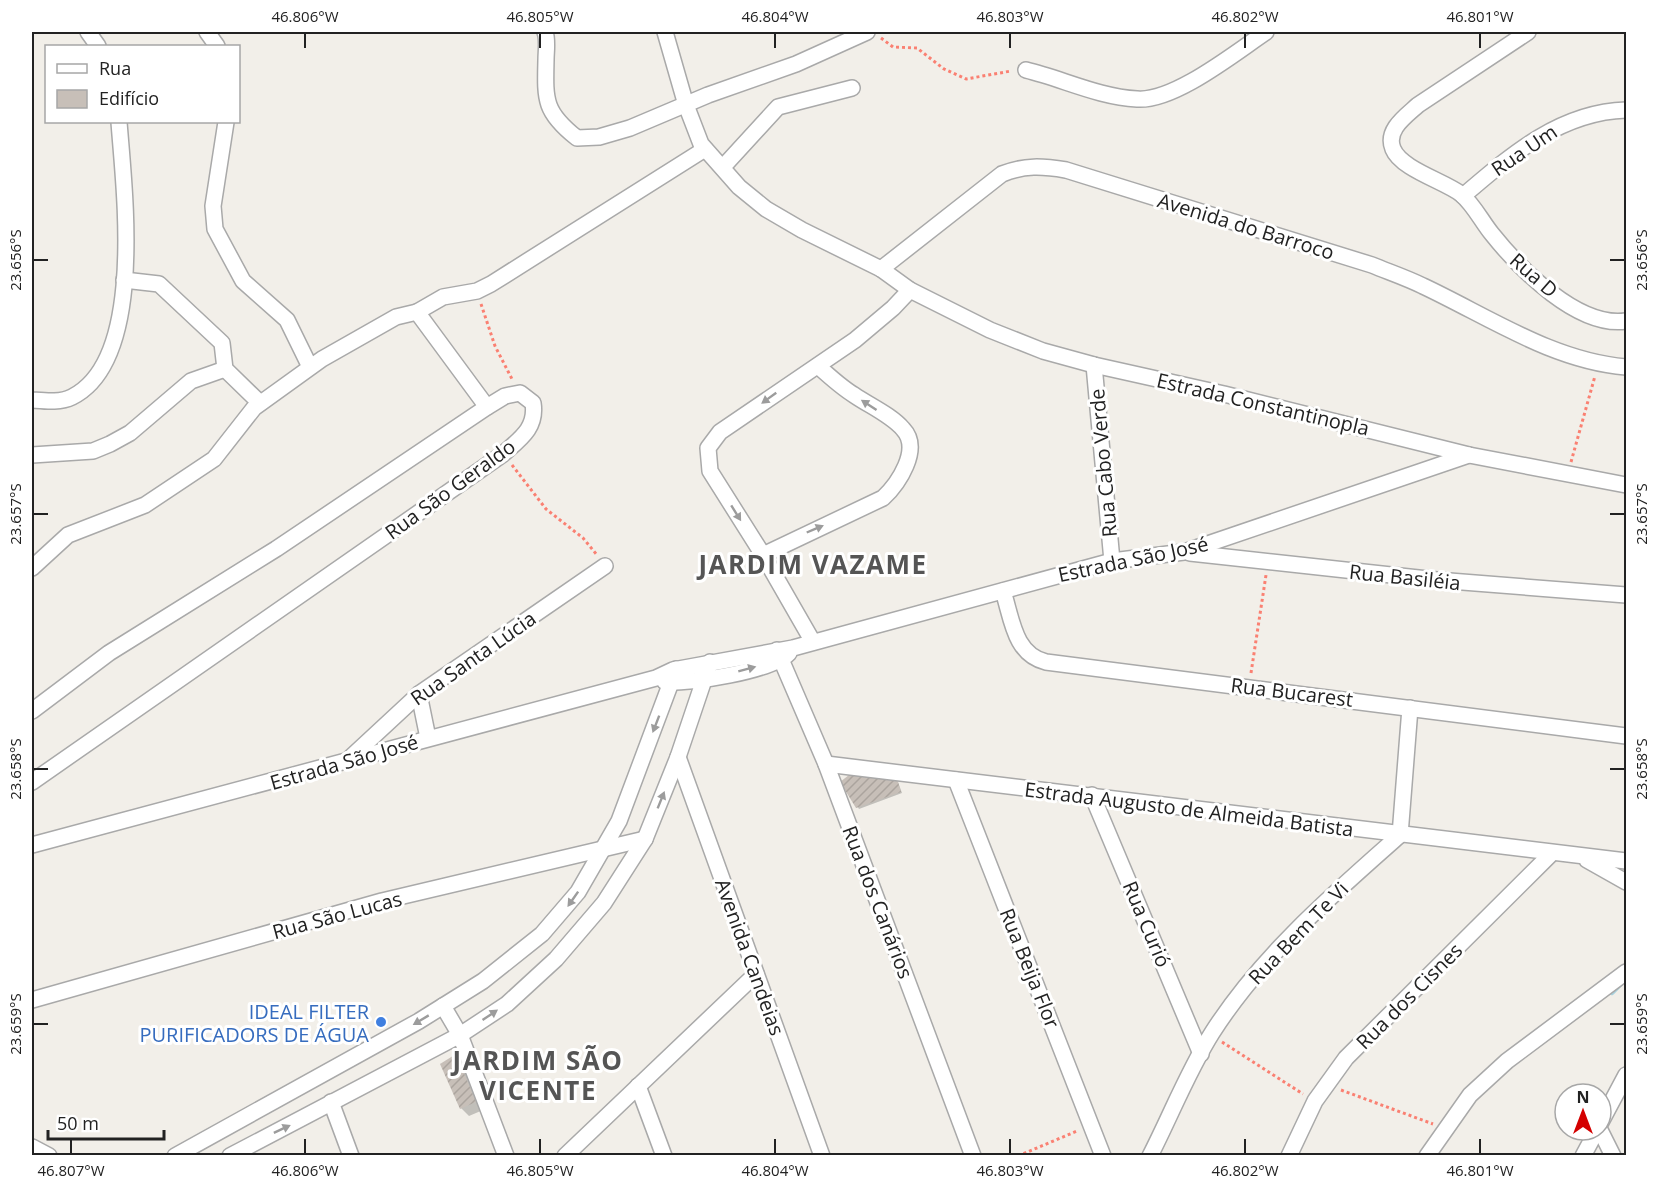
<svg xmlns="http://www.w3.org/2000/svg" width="1658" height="1187" font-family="'Open Sans',sans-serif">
<defs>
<pattern id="building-hatch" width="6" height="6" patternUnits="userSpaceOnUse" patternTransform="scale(1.5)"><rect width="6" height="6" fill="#c7bfb8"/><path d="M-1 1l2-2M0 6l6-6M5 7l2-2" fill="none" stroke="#aba49e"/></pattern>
</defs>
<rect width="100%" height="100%" fill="#f2efe9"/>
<g fill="#0003">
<path d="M842 782H898L902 793 859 809Z"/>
<path d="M456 1056 463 1064 483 1110 469 1116 461 1108Z"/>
</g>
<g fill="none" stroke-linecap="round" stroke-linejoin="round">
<path stroke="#aad3df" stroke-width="4.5" d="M1612 993 1621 984"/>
</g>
<g fill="url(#building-hatch)">
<path d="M849 775 897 779 901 792 856 808 840 782Z"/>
<path d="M456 1054 476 1102 460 1109 440 1064Z"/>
</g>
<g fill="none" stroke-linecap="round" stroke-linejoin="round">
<defs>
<g id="minor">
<path d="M88 32 98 46"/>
<path d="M207 32 217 46"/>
<path d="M545 32C548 40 546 51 546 60 545 100 544 112 577 138L599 137 630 128 708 95 796 64 867 32"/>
<path d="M665 32 686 105 701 144 739 187 766 209 802 230 881 269 910 290 990 330 1043 351 1094 365 1224 394 1469 455 1626 485"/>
<path d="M1528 32 1418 105C1406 116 1385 130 1393 149 1401 169 1444 181 1461 194 1474 205 1482 222 1492 234 1520 269 1578 328 1626 321"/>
<path d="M1026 70C1063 79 1099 97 1137 99 1174 102 1236 52 1266 32"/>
<path d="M226 122 213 206 215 229 243 281 287 320 310 367"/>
<path d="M723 167 778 107 852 88"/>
<path d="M1463 196C1511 155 1560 112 1626 110"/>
<path d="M881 269 1002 174C1025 165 1042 166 1066 170L1372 265C1389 272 1407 278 1423 286 1489 317 1553 361 1626 367"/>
<path d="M124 280 159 284 222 343 225 369 260 403"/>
<path d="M417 312 443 297 477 291 491 284 705 149"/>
<path d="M1094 365 1112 561"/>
<path d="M32 400C45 401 60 403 72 397 146 360 124 190 119 122"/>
<path d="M32 455 93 451 110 444 130 433 191 381 225 369"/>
<path d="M1190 553 1437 580 1626 595"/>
<path d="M763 555 883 498C898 484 922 449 903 429 891 415 870 406 854 395 841 387 829 376 818 366"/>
<path d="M32 568 68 535 145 505 214 459 254 408 322 359 396 317 417 312 487 407"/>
<path d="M1003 591C1012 619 1014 654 1046 662L1626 736"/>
<path d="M813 642 763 555 710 471 708 448 720 432 855 340 893 308 910 290"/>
<path d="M777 650 826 764 973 1156"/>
<path d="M665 682C690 684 772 671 789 653"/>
<path d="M419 694 428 738"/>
<path d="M32 711 109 653 276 549 487 407 505 396 520 393 533 403C537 428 520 439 503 454L32 782"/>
<path d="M678 757 822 1156"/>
<path d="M350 758 419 694 605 566"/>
<path d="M826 764 1626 861"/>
<path d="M956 780 1103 1156"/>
<path d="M1092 795 1201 1054"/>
<path d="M32 845 656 678 673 670 793 648 1112 561 1184 552 1469 455"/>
<path d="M1587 860 1626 882"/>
<path d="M32 1000 382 901 645 839"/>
<path d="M443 1006 460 1035 506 1156"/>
<path d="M638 1086 664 1156"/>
<path d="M331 1102 351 1156"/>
<path d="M1601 1122 1626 1075"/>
<path d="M1600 1130 1613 1156"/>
<path d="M32 1147 49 1156"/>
<path d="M175 1156 419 1021 483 981 542 934 578 892 619 821 676 669"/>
<path d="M230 1156 460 1035 507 1004 556 959 604 903 645 839 678 757 710 662"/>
<path d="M565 1156 756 974"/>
<path d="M1150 1156C1171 1115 1188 1071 1212 1033 1261 956 1332 895 1400 835L1410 708"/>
<path d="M1289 1156 1315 1101 1346 1058 1552 853"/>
<path d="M1427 1156 1470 1095 1507 1061 1626 972"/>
<path d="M1583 1156 1597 1130"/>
</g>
</defs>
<use href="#minor" stroke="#a9a9a9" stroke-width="18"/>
<g stroke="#fa8072" stroke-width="3" stroke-dasharray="3 3" stroke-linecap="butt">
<path d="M881 38 893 47 917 48 944 69 966 79 1011 71"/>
<path d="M481 304 495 346 513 381"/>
<path d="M1571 462 1595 376"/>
<path d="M512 465 546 509 583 538 597 555"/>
<path d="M1251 673 1266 575"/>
<path d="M1222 1042 1303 1094"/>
<path d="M1341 1090 1433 1124"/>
<path d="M1018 1156 1077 1131"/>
</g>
<use href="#minor" stroke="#fff" stroke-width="15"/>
</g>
<defs><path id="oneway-solid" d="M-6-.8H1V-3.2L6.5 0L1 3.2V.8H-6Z" transform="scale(1.5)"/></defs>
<g fill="#9c9c9c">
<use href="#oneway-solid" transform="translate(769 398) rotate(144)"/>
<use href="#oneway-solid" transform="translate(869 405) rotate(-147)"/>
<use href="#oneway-solid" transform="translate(736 513) rotate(58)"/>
<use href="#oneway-solid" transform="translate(815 529) rotate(-23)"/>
<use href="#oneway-solid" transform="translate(747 669) rotate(-15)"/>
<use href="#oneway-solid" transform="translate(656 724) rotate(111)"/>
<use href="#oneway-solid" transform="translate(661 800) rotate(-68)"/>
<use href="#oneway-solid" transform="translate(573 899) rotate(125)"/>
<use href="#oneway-solid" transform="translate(490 1015) rotate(-34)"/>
<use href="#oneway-solid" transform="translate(421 1020) rotate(149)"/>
<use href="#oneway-solid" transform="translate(282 1129) rotate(-25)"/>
</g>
<path fill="none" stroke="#222" stroke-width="2" d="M305 33V48M540 33V48M775 33V48M1010 33V48M1245 33V48M1480 33V48M33 260H48M1610 260H1625M33 514H48M1610 514H1625M33 769H48M1610 769H1625M33 1024H48M1610 1024H1625M71 1139V1154M305 1139V1154M540 1139V1154M775 1139V1154M1010 1139V1154M1245 1139V1154M1480 1139V1154"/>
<circle fill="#3f7fe0" stroke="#fff" stroke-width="2" cx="381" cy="1022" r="6"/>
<g text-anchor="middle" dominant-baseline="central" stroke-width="6" stroke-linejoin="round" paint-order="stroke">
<g font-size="20" fill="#222" stroke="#fff">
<text transform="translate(1524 150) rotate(-34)">Rua Um</text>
<text transform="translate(1246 226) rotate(17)">Avenida do Barroco</text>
<text transform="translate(1534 275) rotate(41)">Rua D</text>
<text transform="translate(1263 404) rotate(13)">Estrada Constantinopla</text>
<text transform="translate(1103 463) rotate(-95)">Rua Cabo Verde</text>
<text transform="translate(450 489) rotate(-36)">Rua São Geraldo</text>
<text transform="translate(1133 559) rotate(-12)">Estrada São José</text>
<text transform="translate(1405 577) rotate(6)">Rua Basiléia</text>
<text transform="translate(473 658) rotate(-35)">Rua Santa Lúcia</text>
<text transform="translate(1292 692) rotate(7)">Rua Bucarest</text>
<text transform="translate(344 762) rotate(-16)">Estrada São José</text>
<text transform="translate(1189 809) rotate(7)">Estrada Augusto de Almeida Batista</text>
<text transform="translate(878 902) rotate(69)">Rua dos Canários</text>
<text transform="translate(337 915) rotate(-15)">Rua São Lucas</text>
<text transform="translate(1147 924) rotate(67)">Rua Curió</text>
<text transform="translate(1298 933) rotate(-46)">Rua Bem Te Vi</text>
<text transform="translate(750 957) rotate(70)">Avenida Candeias</text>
<text transform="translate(1030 968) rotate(68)">Rua Beija Flor</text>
<text transform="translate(1409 996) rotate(-45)">Rua dos Cisnes</text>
</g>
<g font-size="20" fill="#366cbe" stroke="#fff" text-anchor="end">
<text x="369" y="1011">IDEAL FILTER<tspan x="369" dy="23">PURIFICADORS DE ÁGUA</tspan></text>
</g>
<g font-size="26" font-weight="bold" letter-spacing="1.5" fill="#555" stroke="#fff">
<text x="813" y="564">JARDIM VAZAME</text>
<text x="538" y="1060">JARDIM SÃO<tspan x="538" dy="30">VICENTE</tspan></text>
</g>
</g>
<rect width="1658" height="1187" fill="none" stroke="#ffffff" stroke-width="66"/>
<rect x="45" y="45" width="195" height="78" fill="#ffffff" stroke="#a7a7a7" stroke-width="1.5"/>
<rect x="57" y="64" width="30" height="9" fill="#ffffff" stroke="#a7a7a7" stroke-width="1.5"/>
<text x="99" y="75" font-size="18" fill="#222222">Rua</text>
<rect x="57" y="90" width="30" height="18" fill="#c7bfb8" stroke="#a7a7a7" stroke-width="1.5"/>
<text x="99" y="105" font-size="18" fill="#222222">Edifício</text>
<g transform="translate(1583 1112)"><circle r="28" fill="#ffffff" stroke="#a7a7a7" stroke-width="1.5"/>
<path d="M0-4.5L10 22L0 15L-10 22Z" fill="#d40000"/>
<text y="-9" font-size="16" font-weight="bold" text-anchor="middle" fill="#222222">N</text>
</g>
<path d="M48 1130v9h116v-9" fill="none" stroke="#222222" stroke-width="3"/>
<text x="57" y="1130" font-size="18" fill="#222222" stroke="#ffffff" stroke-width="4.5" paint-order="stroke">50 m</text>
<rect x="33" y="33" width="1592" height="1121" fill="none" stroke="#222" stroke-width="2"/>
<g font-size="15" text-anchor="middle" fill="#222">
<text x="305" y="22">46.806°W</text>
<text x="540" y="22">46.805°W</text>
<text x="775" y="22">46.804°W</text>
<text x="1010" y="22">46.803°W</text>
<text x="1245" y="22">46.802°W</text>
<text x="1480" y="22">46.801°W</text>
<text transform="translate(16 260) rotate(-90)" y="5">23.656°S</text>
<text transform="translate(1642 260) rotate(-90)" y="5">23.656°S</text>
<text transform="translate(16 514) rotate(-90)" y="5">23.657°S</text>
<text transform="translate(1642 514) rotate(-90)" y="5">23.657°S</text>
<text transform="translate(16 769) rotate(-90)" y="5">23.658°S</text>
<text transform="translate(1642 769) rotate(-90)" y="5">23.658°S</text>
<text transform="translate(16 1024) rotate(-90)" y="5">23.659°S</text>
<text transform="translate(1642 1024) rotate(-90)" y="5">23.659°S</text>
<text x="71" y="1176">46.807°W</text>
<text x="305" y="1176">46.806°W</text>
<text x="540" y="1176">46.805°W</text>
<text x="775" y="1176">46.804°W</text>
<text x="1010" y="1176">46.803°W</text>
<text x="1245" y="1176">46.802°W</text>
<text x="1480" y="1176">46.801°W</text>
</g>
</svg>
